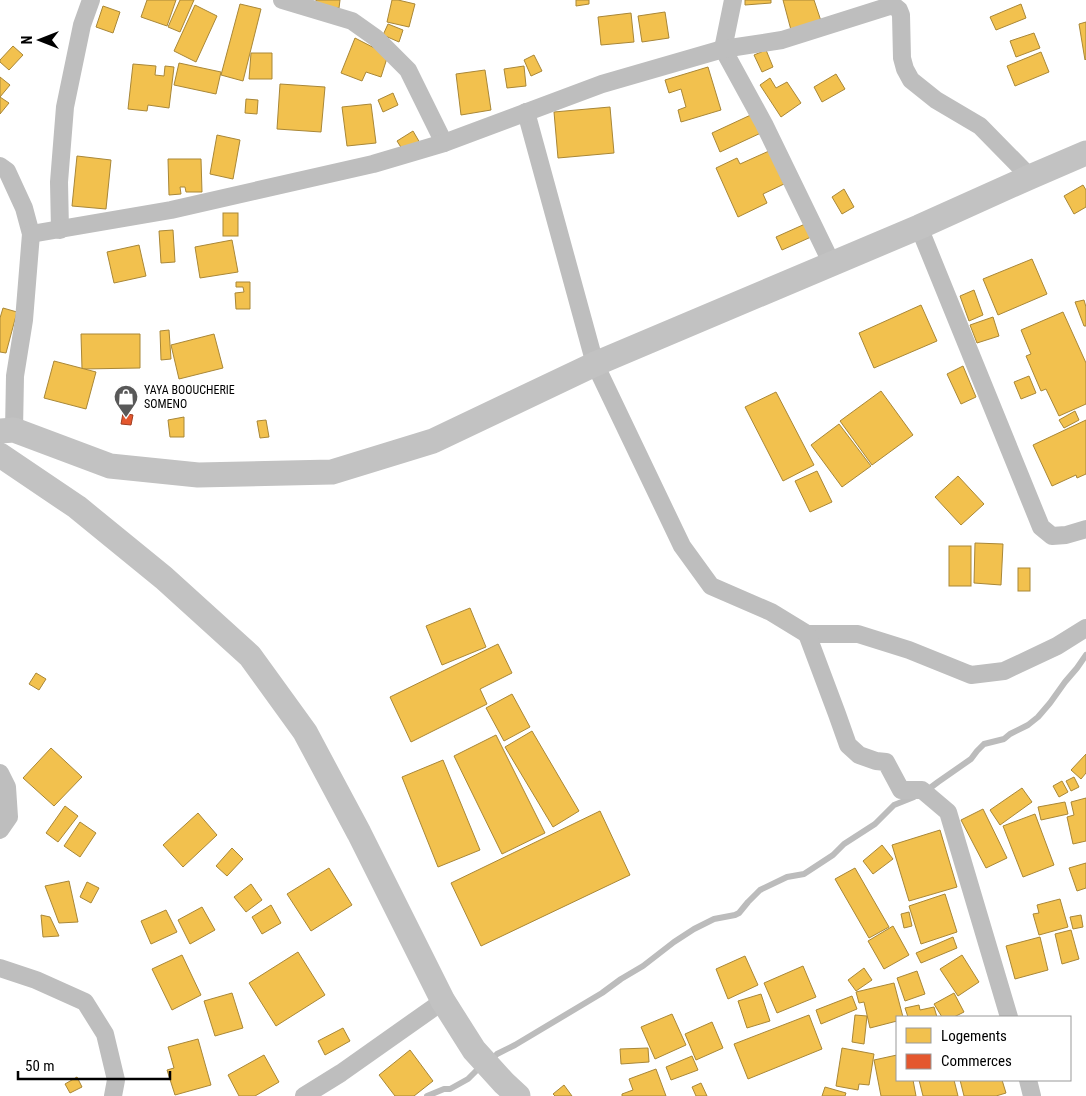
<svg xmlns="http://www.w3.org/2000/svg" width="1086" height="1096" font-family="'Roboto Condensed',sans-serif">
<rect width="100%" height="100%" fill="#fff"/>
<g fill="#f2c14e" stroke="#a98737">
<path d="M147 0H176L167 26 141 17Z"/>
<path d="M180 0H194L180 32 168 27Z"/>
<path d="M316 0H340L339 8 316 7Z"/>
<path d="M392 0H398L415 4 409 27 387 22Z"/>
<path d="M576 0H589V4L576 6Z"/>
<path d="M745 0H771V3L745 5Z"/>
<path d="M783 0H814L821 21 791 30Z"/>
<path d="M240 4 261 9 243 81 221 75Z"/>
<path d="M1021 4 1026 18 996 30 990 17Z"/>
<path d="M195 5 217 16 196 62 174 51Z"/>
<path d="M103 6 120 12 113 33 96 27Z"/>
<path d="M665 12 669 38 642 42 638 16Z"/>
<path d="M631 13 634 42 601 45 598 17Z"/>
<path d="M1086 22V59L1085 60 1079 24Z"/>
<path d="M388 24 403 30 399 42 383 35Z"/>
<path d="M1034 33 1040 48 1016 57 1010 41Z"/>
<path d="M355 38 388 55 381 77 366 72 362 81 341 73Z"/>
<path d="M13 46 23 55 9 70 0 62V60Z"/>
<path d="M766 50 773 67 762 72 754 55Z"/>
<path d="M1041 52 1049 72 1015 86 1007 66Z"/>
<path d="M251 53H272V79H249Z"/>
<path d="M534 55 542 71 531 76 524 60Z"/>
<path d="M179 63 221 72 216 94 174 85Z"/>
<path d="M133 64 156 66 155 75 164 76 165 66 174 67 169 108 148 105 147 111 128 109Z"/>
<path d="M524 66 526 86 507 88 504 69Z"/>
<path d="M708 67 721 110 681 122 678 110 686 107 681 89 669 93 665 80Z"/>
<path d="M485 70 491 110 461 115 456 74Z"/>
<path d="M836 74 845 89 822 102 814 87Z"/>
<path d="M0 77 10 85 0 97 9 103 0 114Z"/>
<path d="M770 78 776 88 787 82 801 103 781 117 760 85Z"/>
<path d="M280 84 325 87 321 132 277 129Z"/>
<path d="M393 93 398 105 383 112 378 100Z"/>
<path d="M246 99 258 100 257 114 245 113Z"/>
<path d="M371 104 376 143 347 146 342 107Z"/>
<path d="M610 107 614 153 558 158 554 112Z"/>
<path d="M755 113 763 132 720 152 712 133Z"/>
<path d="M413 131 420 143 404 152 397 141Z"/>
<path d="M217 135 240 140 233 179 210 174Z"/>
<path d="M769 151 784 184 763 194 767 203 738 217 716 168 737 158 740 164Z"/>
<path d="M77 156 111 160 106 209 72 206Z"/>
<path d="M168 159H201L202 192H186L185 187H180L181 194 169 195Z"/>
<path d="M1083 185 1086 190V207L1074 214 1064 196Z"/>
<path d="M844 189 854 207 842 214 832 197Z"/>
<rect x="223" y="213" width="15" height="23"/>
<path d="M805 224 811 237 782 250 776 237Z"/>
<path d="M173 230 175 262 161 263 159 231Z"/>
<path d="M232 240 238 272 200 278 195 247Z"/>
<path d="M139 245 146 276 114 283 107 252Z"/>
<path d="M1032 259 1047 294 998 315 983 279Z"/>
<path d="M236 282H250V309H236L235 293 244 292 243 287H236Z"/>
<path d="M974 290 983 315 969 321 960 296Z"/>
<path d="M1084 300 1086 307V326H1084L1075 302Z"/>
<path d="M921 305 937 341 874 368 859 333Z"/>
<path d="M3 308 17 312 6 353 0 352V318Z"/>
<path d="M1063 312 1086 363V404L1059 416 1046 389 1041 391 1026 356 1031 354 1021 330Z"/>
<path d="M993 317 999 336 977 343 970 325Z"/>
<path d="M169 330 171 359 161 360 160 331Z"/>
<path d="M81 334H140V368L82 369Z"/>
<path d="M214 334 223 368 179 379 171 345Z"/>
<path d="M54 361 96 372 86 409 44 398Z"/>
<path d="M963 366 976 397 961 404 947 374Z"/>
<path d="M1029 376 1036 393 1021 399 1014 382Z"/>
<path d="M881 391 913 435 872 465 840 421Z"/>
<path d="M776 392 814 465 783 481 745 407Z"/>
<path d="M1075 411 1079 420 1064 428 1059 420Z"/>
<path d="M184 417V437H170L168 420Z"/>
<path d="M266 420 269 437 260 438 257 421Z"/>
<path d="M1086 420V474L1077 478 1076 475 1052 486 1033 445Z"/>
<path d="M839 424 871 466 842 487 811 445Z"/>
<path d="M817 471 832 502 810 512 795 481Z"/>
<path d="M958 476 984 504 961 525 935 497Z"/>
<path d="M975 543 1003 544 1001 585 974 583Z"/>
<rect x="949" y="546" width="22" height="40"/>
<rect x="1018" y="568" width="12" height="23"/>
<path d="M470 608 486 647 442 665 426 626Z"/>
<path d="M498 644 512 673 480 689 487 704 411 742 390 697Z"/>
<path d="M36 673 46 679 39 690 29 684Z"/>
<path d="M512 694 530 727 504 741 486 708Z"/>
<path d="M532 731 579 811 553 827 505 747Z"/>
<path d="M496 735 545 833 502 854 454 756Z"/>
<path d="M51 748 82 777 54 806 23 778Z"/>
<path d="M1086 754V773L1081 779 1071 770Z"/>
<path d="M443 760 480 850 438 867 402 777Z"/>
<path d="M1074 777 1079 787 1071 791 1066 781Z"/>
<path d="M1062 781 1068 792 1059 797 1053 786Z"/>
<path d="M1022 788 1032 802 1000 825 990 810Z"/>
<path d="M1086 798V841L1073 844 1067 817 1074 815 1071 802Z"/>
<path d="M1065 802 1068 814 1041 820 1038 807Z"/>
<path d="M65 806 78 816 58 842 46 833Z"/>
<path d="M983 809 1007 858 986 868 961 820Z"/>
<path d="M600 811 630 875 481 946 451 883Z"/>
<path d="M198 813 217 835 183 867 163 845Z"/>
<path d="M1035 814 1054 865 1023 877 1003 826Z"/>
<path d="M80 822 96 833 80 857 64 846Z"/>
<path d="M940 830 957 887 909 901 892 845Z"/>
<path d="M882 845 893 859 873 874 863 861Z"/>
<path d="M232 848 243 859 227 876 216 866Z"/>
<path d="M1086 863V888L1077 891 1069 868Z"/>
<path d="M329 868 352 905 311 931 287 894Z"/>
<path d="M855 868 889 927 869 938 835 879Z"/>
<path d="M69 881 78 922 59 923 45 886Z"/>
<path d="M87 882 99 888 91 903 80 897Z"/>
<path d="M251 884 262 900 246 912 234 897Z"/>
<path d="M945 894 957 932 921 944 909 906Z"/>
<path d="M1060 899 1068 927 1039 935 1033 914 1039 913 1037 905Z"/>
<path d="M271 905 281 923 262 934 252 917Z"/>
<path d="M202 907 215 930 190 944 178 920Z"/>
<path d="M166 910 177 932 151 944 141 921Z"/>
<path d="M909 912 912 926 904 928 901 914Z"/>
<path d="M41 915 50 917 59 936 43 937Z"/>
<path d="M1081 915 1083 927 1073 929 1070 917Z"/>
<path d="M893 926 909 955 884 969 868 941Z"/>
<path d="M1071 930 1079 959 1062 964 1055 934Z"/>
<path d="M953 937 957 948 921 963 916 953Z"/>
<path d="M1040 937 1048 970 1015 979 1006 946Z"/>
<path d="M298 952 325 995 276 1026 249 983Z"/>
<path d="M182 955 201 995 172 1010 152 969Z"/>
<path d="M962 955 979 982 958 996 940 969Z"/>
<path d="M745 956 758 985 728 999 716 969Z"/>
<path d="M803 966 816 997 777 1013 764 983Z"/>
<path d="M864 968 872 980 856 991 848 980Z"/>
<path d="M917 971 925 994 905 1001 897 978Z"/>
<path d="M894 983 903 1017H897V1021L870 1028 864 1002 859 1003 856 992Z"/>
<path d="M232 993 243 1028 215 1036 204 1001Z"/>
<path d="M954 993 964 1012 954 1017H942L934 1004Z"/>
<path d="M761 994 770 1021 747 1028 738 1001Z"/>
<path d="M852 996 857 1009 821 1024 816 1010Z"/>
<path d="M919 1005 920 1010 934 1007 937 1017H908L905 1008Z"/>
<path d="M672 1014 686 1045 655 1059 641 1027Z"/>
<path d="M809 1015 822 1049 748 1079 734 1044Z"/>
<path d="M855 1015 867 1016 864 1044 852 1042Z"/>
<path d="M712 1022 723 1048 696 1060 685 1034Z"/>
<path d="M343 1028 350 1041 325 1055 318 1041Z"/>
<path d="M198 1039 211 1085 175 1095 167 1070 174 1068 168 1047Z"/>
<path d="M648 1048 649 1062 621 1064 620 1049Z"/>
<path d="M842 1048 874 1054 869 1085 859 1084 858 1090 836 1086Z"/>
<path d="M410 1050 433 1081 414 1096H395L379 1075Z"/>
<path d="M264 1055 279 1082 255 1096H239L228 1075Z"/>
<path d="M897 1055V1080H913L916 1096H881L874 1060Z"/>
<path d="M692 1056 698 1070 671 1080 666 1067Z"/>
<path d="M656 1069 666 1096H622V1094L633 1090 629 1079Z"/>
<path d="M77 1077 82 1087 70 1093 65 1084Z"/>
<path d="M919 1080H954L958 1096H923Z"/>
<path d="M960 1080H1002L1006 1093 996 1096H964Z"/>
<path d="M701 1083 707 1096H696L692 1087Z"/>
<path d="M564 1085 572 1096H555L553 1094Z"/>
<path d="M825 1087 846 1093 845 1096H822Z"/>
</g>
<path fill="#e4572e" stroke="#a03d20" d="M123 413 133 415 131 425 121 424Z"/>
<g fill="none" stroke-linecap="round" stroke-linejoin="round">
<g stroke="#bcbcbc" stroke-width="6">
<path d="M926 791 938 782 971 759 977 751 984 744 1004 739 1010 734 1028 725 1038 717 1050 703 1065 682 1077 668 1086 655"/>
<path d="M491 1060 497 1054 515 1045 602 993 621 979 643 966 674 942 694 929 714 919 735 915 739 913 748 902 760 890 787 877 804 874 833 855 844 844 875 824 894 805 914 797"/>
<path d="M427 1096 444 1089H450L468 1079 478 1069 483 1066"/>
</g>
<g stroke="#bebebe" stroke-width="18">
<path d="M282 0 352 21 376 38 408 70 444 143"/>
<path d="M733 0 723 49 764 124 832 264"/>
<path d="M526 112 595 364 682 546 711 586 771 612 807 634H858L909 650 971 675 1004 671 1057 646 1086 628"/>
<path d="M0 166 7 171 24 208 31 234 24 320 15 376 14 430"/>
<path d="M919 227 1041 527 1052 536 1066 535 1086 529"/>
<path d="M60 230 59 182 65 107 82 25 91 0"/>
<path d="M31 234 171 210 373 164 444 143 602 84 723 49 782 40 893 5 899 10 901 15 902 58 905 69 911 80 936 100 980 126 1030 177"/>
<path d="M807 634 837 714 848 745 859 755 876 761 886 762 901 790H922L948 812 1009 1017"/>
<path d="M0 773 7 787 9 817 0 830"/>
<path d="M0 968 36 980 85 1002 105 1034 116 1080 113 1096"/>
<path d="M1028 1080 1032 1096"/>
<path d="M304 1096 341 1073 443 1001"/>
</g>
<g stroke="#c2c2c2" stroke-width="25">
<path d="M0 431 14 430 110 466 198 475 332 472 433 441 595 364 919 227 1030 177 1086 153"/>
<path d="M0 455 77 507 164 578 250 656 305 732 359 833 443 1001 474 1050 504 1083 518 1096"/>
</g>
</g>
<defs>
<symbol id="shop-pin" viewBox="-11 -11 22 30"><path d="M0 17L-7.5 6A9.5 9.5 0 1 1 7.5 6Z" fill="#595959" stroke="#fff"/><path d="M-5-2.5h2.3a2.7 3.5 0 0 1 5.4 0H5L5.5 6h-11ZM-1.5-2.5h3a1.5 2.3 0 0 0-3 0Z" fill="#fff"/></symbol>
</defs>
<g fill-rule="evenodd">
<use href="#shop-pin" x="112" y="383" width="28" height="38"/>
</g>
<g text-anchor="middle" dominant-baseline="central" stroke-width="5" stroke-linejoin="round" paint-order="stroke">
<g font-size="12" fill="#000" stroke="#fff" text-anchor="start">
<text x="144" y="390">YAYA BOOUCHERIE<tspan x="144" dy="14">SOMENO</tspan></text>
</g>
</g>
<rect x="896" y="1016" width="175" height="65" fill="#ffffff" stroke="#999999"/>
<rect x="906" y="1028" width="25" height="15" fill="#f2c14e" stroke="#999999"/>
<text x="941" y="1041" font-size="15" fill="#000000">Logements</text>
<rect x="906" y="1054" width="25" height="15" fill="#e4572e" stroke="#999999"/>
<text x="941" y="1066" font-size="15" fill="#000000">Commerces</text>
<g transform="translate(40 40) rotate(270)" stroke="#ffffff" stroke-width="4" paint-order="stroke">
<path d="M0-4L9 19L0 12L-9 19Z" fill="#000000"/>
<text y="-8" font-size="14" font-weight="bold" text-anchor="middle" fill="#000000">N</text>
</g>
<path d="M18 1071v8h152v-8" fill="none" stroke="#000000" stroke-width="2.5"/>
<text x="25" y="1071" font-size="15" fill="#000000" stroke="#ffffff" stroke-width="4" paint-order="stroke">50 m</text>
</svg>
